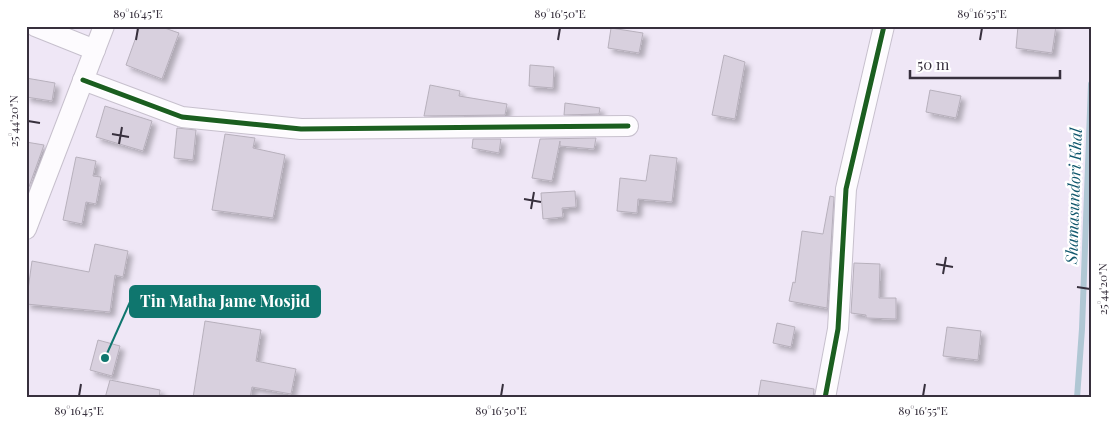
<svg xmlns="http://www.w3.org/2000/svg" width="1117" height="424" font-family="'Playfair Display',serif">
<defs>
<filter id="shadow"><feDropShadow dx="4.5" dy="4.5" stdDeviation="2.5" flood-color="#0004"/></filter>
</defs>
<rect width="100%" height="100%" fill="#efe7f6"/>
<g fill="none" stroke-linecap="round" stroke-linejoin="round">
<path stroke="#b0c7d4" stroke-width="6" d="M1077 398 1082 329 1091 84"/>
</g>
<g fill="#d8d0de" stroke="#b7b0bc" filter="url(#shadow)">
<path d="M140 26H159L179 33 162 79 126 65Z"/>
<path d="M1018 26H1056L1052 53 1016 48Z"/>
<path d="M611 28 643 33 639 53 608 48Z"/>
<path d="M724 55 745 62 735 119 712 115Z"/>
<path d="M530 65 554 67 553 88 529 86Z"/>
<path d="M26 78 55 83 52 101 26 97Z"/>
<path d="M430 85 460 91 459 96 507 104 505 115 424 116Z"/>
<path d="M930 90 961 96 956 118 926 112Z"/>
<path d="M565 103 600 108 599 114 564 115Z"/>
<path d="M105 106 152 121 143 151 96 137Z"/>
<path d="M177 128 196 130 193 160 174 158Z"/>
<path d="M225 134 255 138 253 148 285 155 273 218 212 210Z"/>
<path d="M596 138 594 149 560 146V141L552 181 532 178 540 139Z"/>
<path d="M473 139H501L499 153 472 148Z"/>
<path d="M26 142 44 145 26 195Z"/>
<path d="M650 155 677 158 672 202 638 199 637 213 617 211 620 178 646 181Z"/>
<path d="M76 157 96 161 93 176 101 177 96 204 86 202 82 224 63 220Z"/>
<path d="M575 191 576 207 562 208 563 217 543 219 541 193Z"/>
<path d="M830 196 834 197 827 308 789 301 793 282 795 283 802 231 823 234Z"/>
<path d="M95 244 128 251 123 277 115 275 110 312 26 304 32 261 89 272Z"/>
<path d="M854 263 880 264 879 298H896V319L866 318V315L851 313Z"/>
<path d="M205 321 261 330 256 361 296 369 291 394 252 387 250 398H193Z"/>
<path d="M777 323 795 327 791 347 773 343Z"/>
<path d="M947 327 981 331 978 360 943 356Z"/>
<path d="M98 340 120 346 112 376 90 370Z"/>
<path d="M110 380 160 390 159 398H105Z"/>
<path d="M761 380 814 389 813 398H758Z"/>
</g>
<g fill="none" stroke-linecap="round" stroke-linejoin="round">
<defs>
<g id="minor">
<path d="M35 26 95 50"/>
<path d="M83 80 182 117 301 129 628 126"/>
<path d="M26 229 104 26"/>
<path d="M825 398 838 329 846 189 884 26"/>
</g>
</defs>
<use href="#minor" stroke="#c7c0cd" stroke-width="22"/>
<use href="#minor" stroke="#fdfbfe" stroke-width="20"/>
<defs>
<g id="cycleway">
<path d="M83 80 182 117 301 129 628 126"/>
<path d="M825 398 838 329 846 189 884 26"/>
</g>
</defs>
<use href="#cycleway" stroke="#fff" stroke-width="8"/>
<use href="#cycleway" stroke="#1b5e20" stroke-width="5"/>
</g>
<path fill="none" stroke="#37303d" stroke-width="2" d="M136 40 138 28M558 40 560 28M980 40 982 28M28 121 40 123M112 134 129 137M119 144 122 127M524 199 541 202M531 209 534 192M936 264 953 267M943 274 946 257M1077 287 1090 289M79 396 81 384M501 396 503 384M923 396 925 384"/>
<g text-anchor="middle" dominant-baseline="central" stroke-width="5" stroke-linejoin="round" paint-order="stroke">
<g font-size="16" font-style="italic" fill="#11586d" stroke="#fff">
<text transform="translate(1073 196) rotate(-88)">Shamasundori Khal</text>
</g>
</g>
<path fill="none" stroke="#0f766e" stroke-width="2" d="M105 358L130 302"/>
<circle fill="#0f766e" stroke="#fff" stroke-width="2" cx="105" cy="358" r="5"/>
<rect fill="#0f766e" stroke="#0f766e" stroke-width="2" x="130" y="286" width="190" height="31" rx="5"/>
<g font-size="16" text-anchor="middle" font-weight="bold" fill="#fff">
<text x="225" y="307">Tin Matha Jame Mosjid</text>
</g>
<rect width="1117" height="424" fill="none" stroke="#ffffff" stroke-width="55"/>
<path d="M910 70v8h150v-8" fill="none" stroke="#37303d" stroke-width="2.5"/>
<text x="917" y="70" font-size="15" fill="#37303d" stroke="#ffffff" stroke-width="4" paint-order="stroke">50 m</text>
<rect x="28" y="28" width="1062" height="368" fill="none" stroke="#37303d" stroke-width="2"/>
<g font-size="12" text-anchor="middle" fill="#37303d">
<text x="138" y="18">89°16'45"E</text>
<text x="560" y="18">89°16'50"E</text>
<text x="982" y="18">89°16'55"E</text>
<text transform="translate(14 121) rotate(-90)" y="4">25°44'20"N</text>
<text transform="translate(1103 289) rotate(-90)" y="4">25°44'20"N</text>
<text x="79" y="415">89°16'45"E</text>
<text x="501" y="415">89°16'50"E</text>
<text x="923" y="415">89°16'55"E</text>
</g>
</svg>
